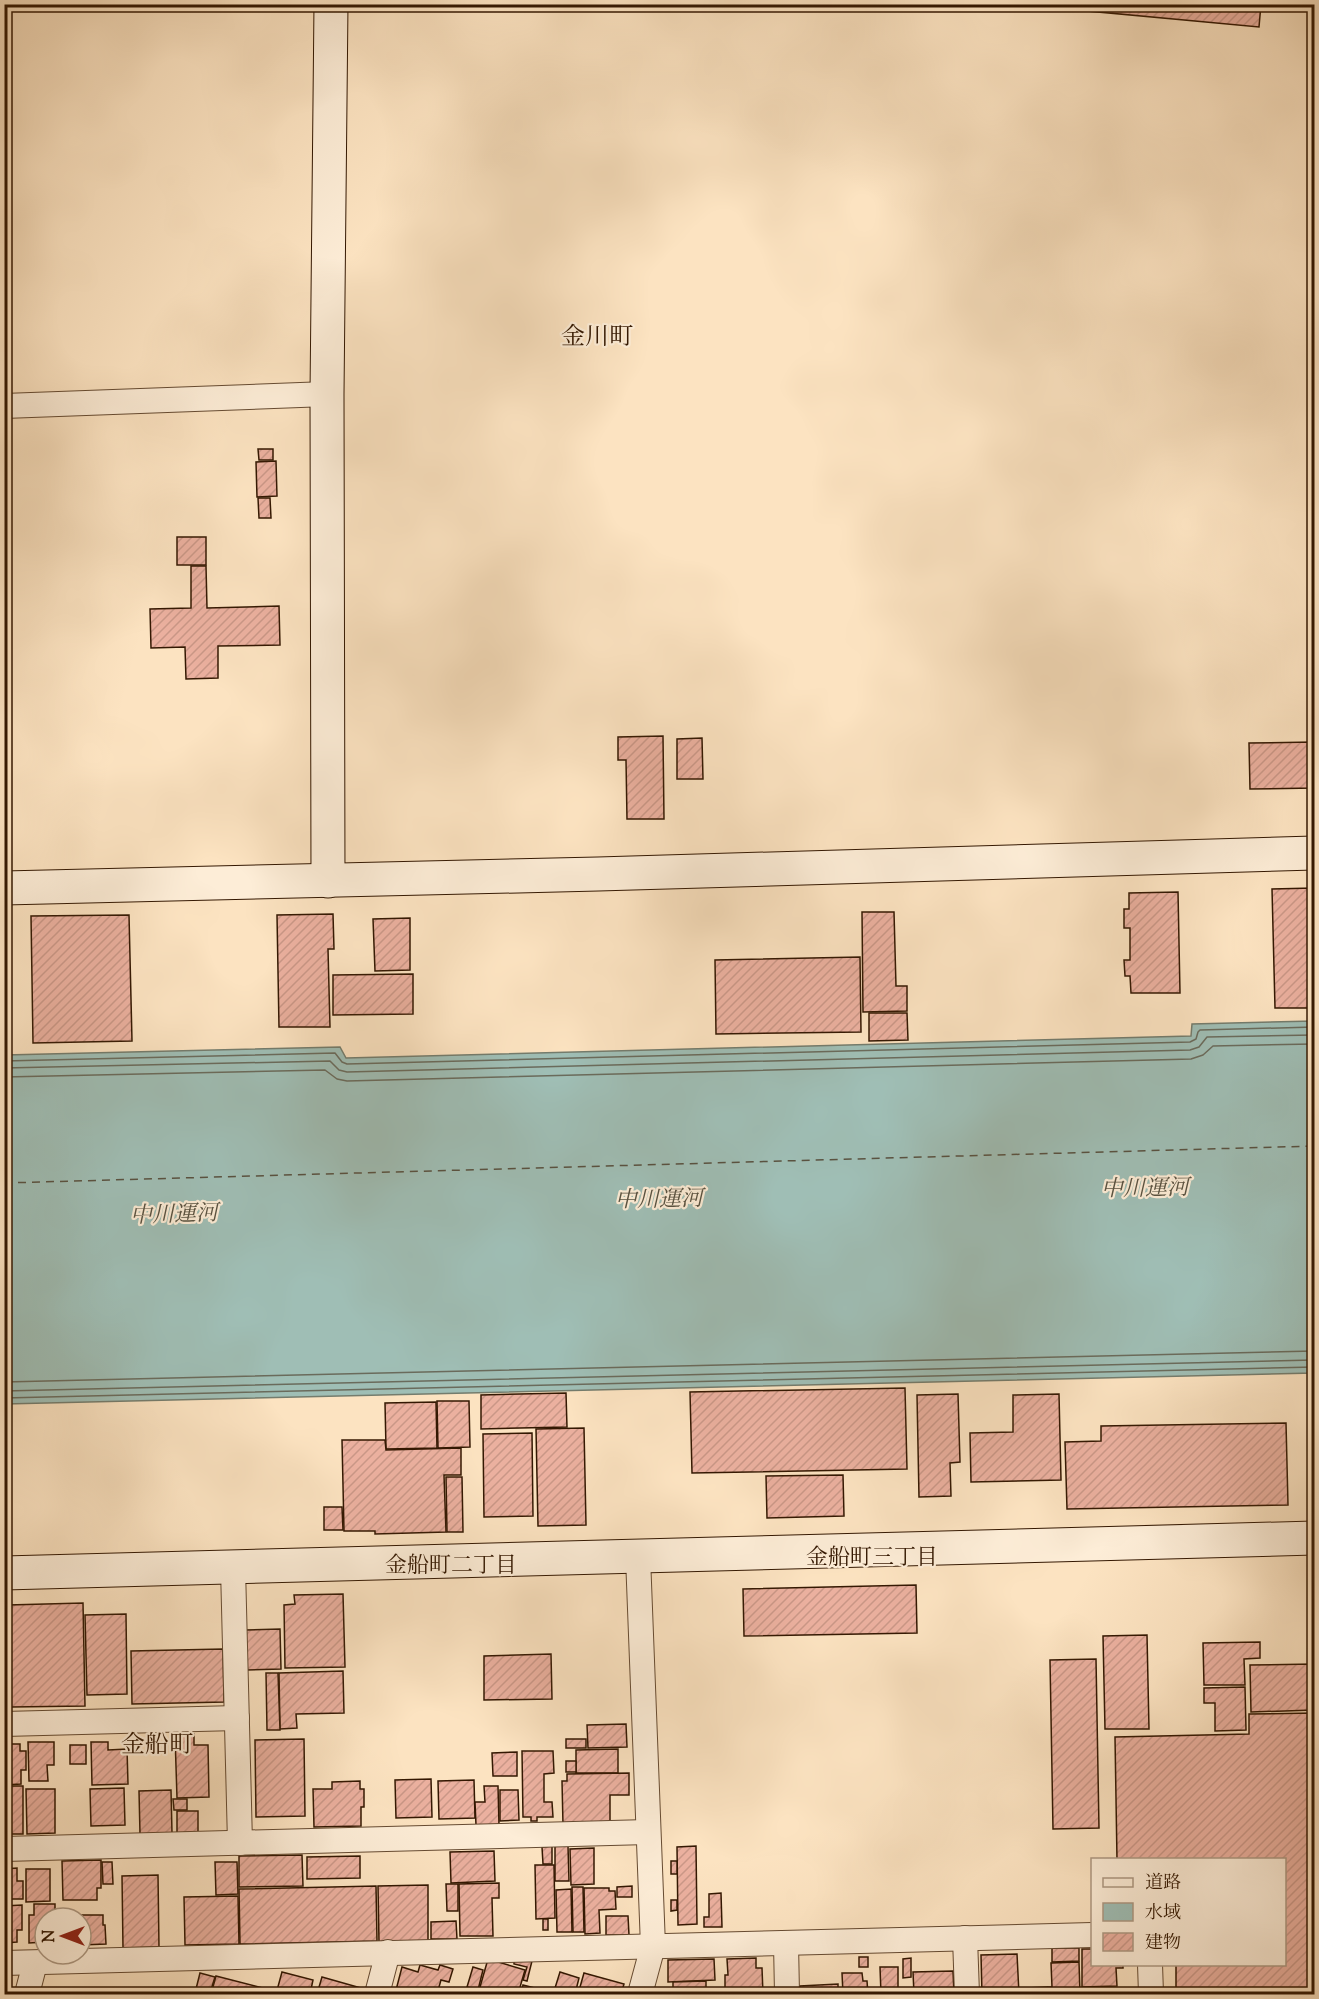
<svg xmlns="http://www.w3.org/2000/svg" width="1319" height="1999" font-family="'Sorts Mill Goudy','Noto Serif JP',serif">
<defs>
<pattern id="building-hatch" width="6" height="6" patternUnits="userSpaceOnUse" patternTransform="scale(1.5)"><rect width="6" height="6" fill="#ebb09f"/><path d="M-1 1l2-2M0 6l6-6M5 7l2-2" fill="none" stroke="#ca9787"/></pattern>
</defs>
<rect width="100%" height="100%" fill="#fce3c1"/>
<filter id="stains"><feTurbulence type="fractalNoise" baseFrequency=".00333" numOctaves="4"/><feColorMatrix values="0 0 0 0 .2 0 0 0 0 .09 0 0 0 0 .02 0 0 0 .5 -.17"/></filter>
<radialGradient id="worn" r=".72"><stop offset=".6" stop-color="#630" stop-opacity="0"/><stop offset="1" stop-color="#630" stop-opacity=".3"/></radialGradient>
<path fill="#9fbeb5" stroke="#747c6d" stroke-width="1.5" d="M1314 1021V1373L5 1404V1055L340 1047 346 1058 1191 1036 1192 1024Z"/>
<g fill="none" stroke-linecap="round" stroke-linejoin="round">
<g stroke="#6a6b5c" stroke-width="1.5">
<path d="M4 1061 335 1053 342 1062 347 1064 1190 1042 1196 1039 1198 1032 1200 1030 1314 1027"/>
<path d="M4 1068 330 1061 339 1070 347 1072 1190 1050 1199 1047 1207 1037 1314 1035"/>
<path d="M4 1077 325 1070 337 1079 347 1081 1191 1059 1203 1055 1213 1046 1314 1044"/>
<path d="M4 1382 1314 1351"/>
<path d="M4 1391 1314 1360"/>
<path d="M4 1398 1314 1367"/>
</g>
<path stroke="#595241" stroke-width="1.5" stroke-dasharray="8 6" stroke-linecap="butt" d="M4 1183 1314 1146"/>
</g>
<g fill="url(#building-hatch)" stroke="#341802" stroke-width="1.5">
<path d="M1012 4H1261L1259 27Z"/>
<path d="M258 449H273V460H259Z"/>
<path d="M276 461 277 496 257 497 256 462Z"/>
<path d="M258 498H270L271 518H259Z"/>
<rect x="177" y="537" width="29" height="28"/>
<path d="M191 566H206L207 608 279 606 280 645 218 646V678L186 679 185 647 151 648 150 609 191 608Z"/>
<path d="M663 736 664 819H627L626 760H618V737Z"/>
<path d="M702 738 703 779H677V739Z"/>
<path d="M1314 742V788L1250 789 1249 743Z"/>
<path d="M1314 888V1008H1275L1272 889Z"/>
<path d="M1178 892 1180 993H1131L1130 976H1125L1124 960H1130V928H1124V909H1129V893Z"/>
<path d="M862 912H894L896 986H907V1011L863 1012Z"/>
<path d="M333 914 334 949H328L330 1027H279L277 915Z"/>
<path d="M129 915 132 1041 33 1043 31 916Z"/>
<path d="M410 918V970L375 971 373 919Z"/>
<path d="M860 957 861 1032 716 1034 715 960Z"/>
<path d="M413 974V1014L333 1015V975Z"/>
<path d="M869 1013H907L908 1040 869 1041Z"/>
<path d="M905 1388 907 1469 692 1473 690 1392Z"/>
<path d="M566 1393 567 1427 481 1429V1395Z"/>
<path d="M958 1394 960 1462 950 1463 951 1496 919 1497 917 1395Z"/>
<path d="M1059 1394 1061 1480 971 1482 970 1433 1013 1432V1395Z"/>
<path d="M437 1401H469L470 1447 438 1448Z"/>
<path d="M436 1402 437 1448 386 1449 385 1403Z"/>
<path d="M1286 1423 1288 1505 1067 1509 1065 1442 1101 1441V1426Z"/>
<path d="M584 1428 586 1525 538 1526 536 1429Z"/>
<path d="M532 1433 533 1516 484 1517 483 1434Z"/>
<path d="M342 1440H385L386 1450 461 1448V1475H444L446 1532 375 1534V1531H344Z"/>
<path d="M843 1475 844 1516 767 1518 766 1476Z"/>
<path d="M446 1477H462L463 1532H447Z"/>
<path d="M324 1507H342L343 1530H324Z"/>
<path d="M916 1585 917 1633 744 1636 743 1589Z"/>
<path d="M343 1594 345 1667 285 1668 284 1605 295 1604 294 1595Z"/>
<path d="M83 1603 85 1706 11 1707 8 1605Z"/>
<path d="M126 1614 127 1694 87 1695 85 1615Z"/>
<path d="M280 1629 281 1669 247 1670 246 1630Z"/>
<path d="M1147 1635 1149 1729H1105L1103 1636Z"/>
<path d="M1260 1642V1658L1244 1659 1245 1685H1204L1203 1643Z"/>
<path d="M223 1649 224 1702 132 1704 131 1651Z"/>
<path d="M551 1654 552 1699 484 1700V1656Z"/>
<path d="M1096 1659 1099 1828 1053 1829 1050 1660Z"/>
<path d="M1314 1664V1710L1251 1712 1250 1665Z"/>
<path d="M343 1671 344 1713 296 1714 297 1728 280 1729 279 1673Z"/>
<path d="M266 1673H278L280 1730H267Z"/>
<path d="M1245 1687 1246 1730 1215 1731V1703H1204V1688Z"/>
<path d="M1314 1713V1994H1176V1964H1284V1860H1117L1115 1737 1249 1734V1714Z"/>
<path d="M626 1724 627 1747 588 1748 587 1725Z"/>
<path d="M194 1734V1745H208L209 1797 177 1798 175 1735Z"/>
<path d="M304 1739 305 1816 256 1817 255 1740Z"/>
<rect x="566" y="1739" width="20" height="9"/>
<path d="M28 1742H54V1765H47L48 1781H29Z"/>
<path d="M91 1742H108V1750L127 1749 128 1784 92 1785Z"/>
<path d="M4 1744H20V1751H26V1770H21V1784L4 1785Z"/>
<rect x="70" y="1745" width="16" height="19"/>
<path d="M618 1749V1773H576V1750Z"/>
<path d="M522 1751H553L554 1773 544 1774V1802H552L553 1817H537V1821H531V1817H523Z"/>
<path d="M517 1752V1776H493L492 1753Z"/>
<rect x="566" y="1761" width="10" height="11"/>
<path d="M629 1773V1795H610V1824L563 1825 562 1781H567V1774Z"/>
<path d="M431 1779 432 1817 396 1818 395 1780Z"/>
<path d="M474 1780 475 1818 439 1819 438 1781Z"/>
<path d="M360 1781V1789H364V1807H361V1826L314 1827 313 1789H332V1782Z"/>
<path d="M5 1786H23V1834H6Z"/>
<path d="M484 1786H498L499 1825H476L475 1802H485Z"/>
<path d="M124 1788 125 1825 91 1826 90 1789Z"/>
<path d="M26 1789H55V1833L27 1834Z"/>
<path d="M171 1790 172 1833 140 1834 139 1791Z"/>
<path d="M500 1790H518L519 1820 500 1821Z"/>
<path d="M173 1799H187V1810H174Z"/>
<path d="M177 1811H198V1832L177 1833Z"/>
<path d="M552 1846V1864H543L542 1847Z"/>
<path d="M555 1846H568L569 1881H555Z"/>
<path d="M696 1846 697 1924 678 1925 677 1847Z"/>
<path d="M594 1848V1884L571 1885 570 1849Z"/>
<path d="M494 1851 495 1881 451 1883 450 1852Z"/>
<path d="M302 1855 303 1886 239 1887V1856Z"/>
<path d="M360 1856V1878L307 1879V1857Z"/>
<path d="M101 1860V1888H97V1900H63L62 1861Z"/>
<rect x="671" y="1861" width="6" height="13"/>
<path d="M102 1862H112L113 1884H103Z"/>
<path d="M215 1862H237L238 1894 216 1895Z"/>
<path d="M535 1865H554L555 1918 536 1919Z"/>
<path d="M17 1868V1881H23V1899H4V1869Z"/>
<path d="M26 1869H50V1901L26 1902Z"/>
<path d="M158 1875 159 1947 123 1948 122 1876Z"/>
<path d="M499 1883V1898H492L493 1936H460L459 1884Z"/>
<path d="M446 1884H458V1911H447Z"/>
<path d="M428 1885V1941L379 1942 378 1886Z"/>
<path d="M376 1886 377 1941 240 1944 239 1889Z"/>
<path d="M632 1886V1897H617V1887Z"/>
<path d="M572 1887H583L584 1932H573Z"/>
<path d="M584 1888H609V1891H615L616 1909 599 1910 600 1933 585 1934Z"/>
<path d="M571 1889 572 1932H557L556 1890Z"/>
<path d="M721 1893 722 1927H704V1917H709V1894Z"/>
<path d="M238 1896 239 1944 185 1945 184 1897Z"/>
<path d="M671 1900H677V1910L671 1911Z"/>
<path d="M34 1904H55V1918H45V1942L29 1943V1915H34Z"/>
<path d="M22 1905V1930H17V1942L4 1943V1906Z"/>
<path d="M62 1915H103V1925H105L106 1944 81 1945V1918H62Z"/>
<path d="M606 1916H628L629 1935H606Z"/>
<rect x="543" y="1919" width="5" height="11"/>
<path d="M456 1921 457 1939H431V1922Z"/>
<path d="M1052 1948H1079V1961L1052 1962Z"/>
<path d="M1082 1949H1092V1964H1123V1968H1116L1117 1986 1082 1987Z"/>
<path d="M1017 1954 1019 1994H982L981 1955Z"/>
<rect x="859" y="1957" width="9" height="10"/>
<path d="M756 1958V1968H762L763 1994H725V1975H728L727 1959Z"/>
<path d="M911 1958V1977L903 1978V1959Z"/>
<path d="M488 1959 525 1970 518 1994H478Z"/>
<path d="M714 1959 715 1980 668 1982V1960Z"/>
<path d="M514 1960 532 1961 527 1981 523 1980 527 1967 514 1964Z"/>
<path d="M1079 1962 1080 1994H1048V1987H1052L1051 1963Z"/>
<path d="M420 1965 438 1970 440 1965 453 1969 449 1982 441 1980 437 1994H395L402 1967 418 1972Z"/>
<path d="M473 1967 483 1970 478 1990 467 1987Z"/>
<path d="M880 1967H898V1990H910V1994H881Z"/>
<path d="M953 1971 954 1994H914L913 1972Z"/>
<path d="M282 1972 313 1980 310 1994H276Z"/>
<path d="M560 1972 579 1978 575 1994 555 1988Z"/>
<path d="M200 1973 215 1977 210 1993 196 1989Z"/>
<path d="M584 1973 624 1984 621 1994H578Z"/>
<path d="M842 1973H862L863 1981H867L868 1994H843Z"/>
<path d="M216 1976 275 1991V1994H211Z"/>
<path d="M322 1977 361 1988 359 1994H317Z"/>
<path d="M706 1981V1994H673V1982Z"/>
<path d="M838 1984V1994H800V1986Z"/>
<path d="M523 1985 558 1994H521Z"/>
<path d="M1047 1987V1994H1027V1988Z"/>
<path d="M184 1988 209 1994H182Z"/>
<rect x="1082" y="1988" width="24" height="6"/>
</g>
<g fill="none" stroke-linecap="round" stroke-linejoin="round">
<defs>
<g id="street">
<path d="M4 406 327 394"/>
<path d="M638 1557 653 1946 640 1994"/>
<path d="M233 1568 240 1843"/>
<path d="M4 1724 237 1718"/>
<path d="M4 1849 648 1832"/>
<path d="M965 1938 967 1994"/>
<path d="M786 1943 787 1994"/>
<path d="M4 1963 1092 1935"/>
<path d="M1150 1964 1151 1994"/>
<path d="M27 1994 35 1963"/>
<path d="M377 1994 388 1952"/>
</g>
<g id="secondary">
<path d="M328 881 327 394 331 4"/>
<path d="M4 888 598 874 1314 853"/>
<path d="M4 1573 1314 1538"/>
</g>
</defs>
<use href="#street" stroke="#664b32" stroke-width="26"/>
<use href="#secondary" stroke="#341802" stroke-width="35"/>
<use href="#street" stroke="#fdedd7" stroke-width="24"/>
<use href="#secondary" stroke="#fdedd7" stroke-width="33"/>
</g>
<g text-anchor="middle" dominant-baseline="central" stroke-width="4.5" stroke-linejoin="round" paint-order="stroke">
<g font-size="22" font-style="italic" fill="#595241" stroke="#fdedd7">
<text transform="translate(1145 1190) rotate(-1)">中川運河</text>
<text transform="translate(659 1201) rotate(-1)">中川運河</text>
<text transform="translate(174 1216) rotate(-2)">中川運河</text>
</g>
<g font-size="22" fill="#341802" stroke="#fdedd7">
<text x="872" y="1559">金船町三丁目</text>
<text x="451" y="1567">金船町二丁目</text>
</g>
<g font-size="24" fill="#341802" stroke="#fdedd7">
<text x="597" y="338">金川町</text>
<text x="157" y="1746">金船町</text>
</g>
</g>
<rect width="1319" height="1999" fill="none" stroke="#fce3c1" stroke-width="24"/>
<rect x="6" y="6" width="1307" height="1987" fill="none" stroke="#341802" stroke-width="3"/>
<rect x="12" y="12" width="1295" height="1975" fill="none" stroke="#341802" stroke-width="1.5"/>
<rect x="1091" y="1858" width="195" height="108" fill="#fdedd7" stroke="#ad9882" stroke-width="1.5"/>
<rect x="1103" y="1878" width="30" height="9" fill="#fdedd7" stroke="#ad9882" stroke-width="1.5"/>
<text x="1145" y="1888" font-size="18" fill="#341802">道路</text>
<rect x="1103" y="1903" width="30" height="18" fill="#9fbeb5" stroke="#ad9882" stroke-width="1.5"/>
<text x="1145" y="1918" font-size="18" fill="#341802">水域</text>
<rect x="1103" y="1933" width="30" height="18" fill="url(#building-hatch)" stroke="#ad9882" stroke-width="1.5"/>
<text x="1145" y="1948" font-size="18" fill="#341802">建物</text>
<g transform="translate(63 1936) rotate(270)"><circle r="28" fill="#fdedd7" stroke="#ad9882" stroke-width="1.5"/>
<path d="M0-4.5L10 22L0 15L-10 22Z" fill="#8f2418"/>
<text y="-9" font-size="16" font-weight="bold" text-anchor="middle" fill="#341802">N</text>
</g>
<rect width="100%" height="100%" filter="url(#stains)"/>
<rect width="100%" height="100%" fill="url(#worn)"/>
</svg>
